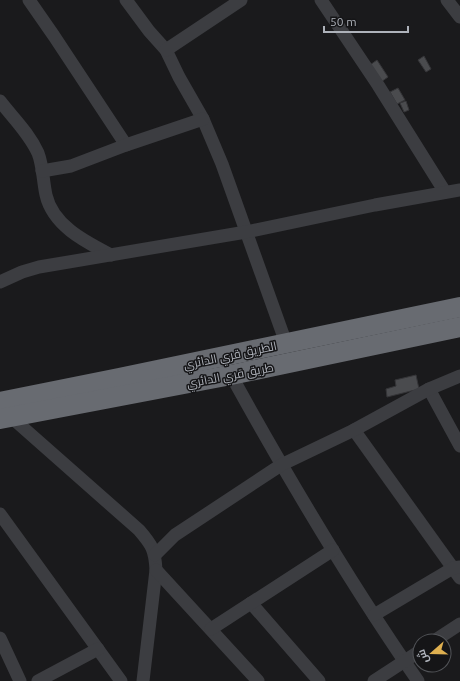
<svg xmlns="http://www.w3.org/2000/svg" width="460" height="681" font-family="Ubuntu,Cairo,sans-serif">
<rect width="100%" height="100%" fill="#1a1a1c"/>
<g fill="#4a4b4e" stroke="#353538">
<path d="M424 56 431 69 426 72 418 60Z"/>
<path d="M377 60 388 77 381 82 370 65Z"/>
<path d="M398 88 405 100 397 104 390 92Z"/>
<path d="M406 101 409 110 404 112 400 103Z"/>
<path d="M416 375 419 389 387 397 386 389 396 386 395 380Z"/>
</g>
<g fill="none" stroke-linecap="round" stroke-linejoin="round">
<g stroke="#3c3d41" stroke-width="13">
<path d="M29 0 54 36 126 145"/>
<path d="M126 0 149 31 166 50 179 77 203 119 222 164 286 343"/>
<path d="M321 0 378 85 445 192"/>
<path d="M447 0 460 17"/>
<path d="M166 50 241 0"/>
<path d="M0 101C13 118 29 133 38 153 43 166 43 181 46 195 53 226 86 242 111 255"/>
<path d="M42 171 71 166 126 145 203 119"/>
<path d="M0 282 22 272 39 267 246 232 375 205 460 190"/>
<path d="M231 375C289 480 350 583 418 681"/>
<path d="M429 389 460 446"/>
<path d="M11 417 139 530C152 545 155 550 156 570L143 681"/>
<path d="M354 430 460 578"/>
<path d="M0 514 121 681"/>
<path d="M155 555 175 535 281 465 354 430 429 389 460 376"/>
<path d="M156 570 258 681"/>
<path d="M251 603 319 681"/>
<path d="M374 615 453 568 460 567"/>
<path d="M211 629 333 550"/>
<path d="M0 638 20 681"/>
<path d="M434 641 460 624"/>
<path d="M38 681 98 649"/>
<path d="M374 681 420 651"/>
</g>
<g stroke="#686b71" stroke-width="20">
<path d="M0 402 119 378 460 307"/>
<path d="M0 419 231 375 460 327"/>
</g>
</g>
<g text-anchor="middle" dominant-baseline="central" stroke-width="3" stroke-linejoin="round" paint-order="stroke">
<g font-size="12" fill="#aeb2ba" stroke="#151517">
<text transform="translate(230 355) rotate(-12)">الطريق قري الدائري</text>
<text transform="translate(230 375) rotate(-11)">طريق قري الدائري</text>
</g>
</g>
<g transform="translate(432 653) rotate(250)"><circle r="19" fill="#151517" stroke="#525458"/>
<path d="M0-3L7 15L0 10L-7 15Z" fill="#dfb050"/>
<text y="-6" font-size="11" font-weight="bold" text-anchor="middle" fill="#aeb2ba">ش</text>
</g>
<path d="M324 26v6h84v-6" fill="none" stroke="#aeb2ba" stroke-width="2"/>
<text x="330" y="26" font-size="12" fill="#aeb2ba" stroke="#151517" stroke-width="3" paint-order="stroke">50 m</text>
</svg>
